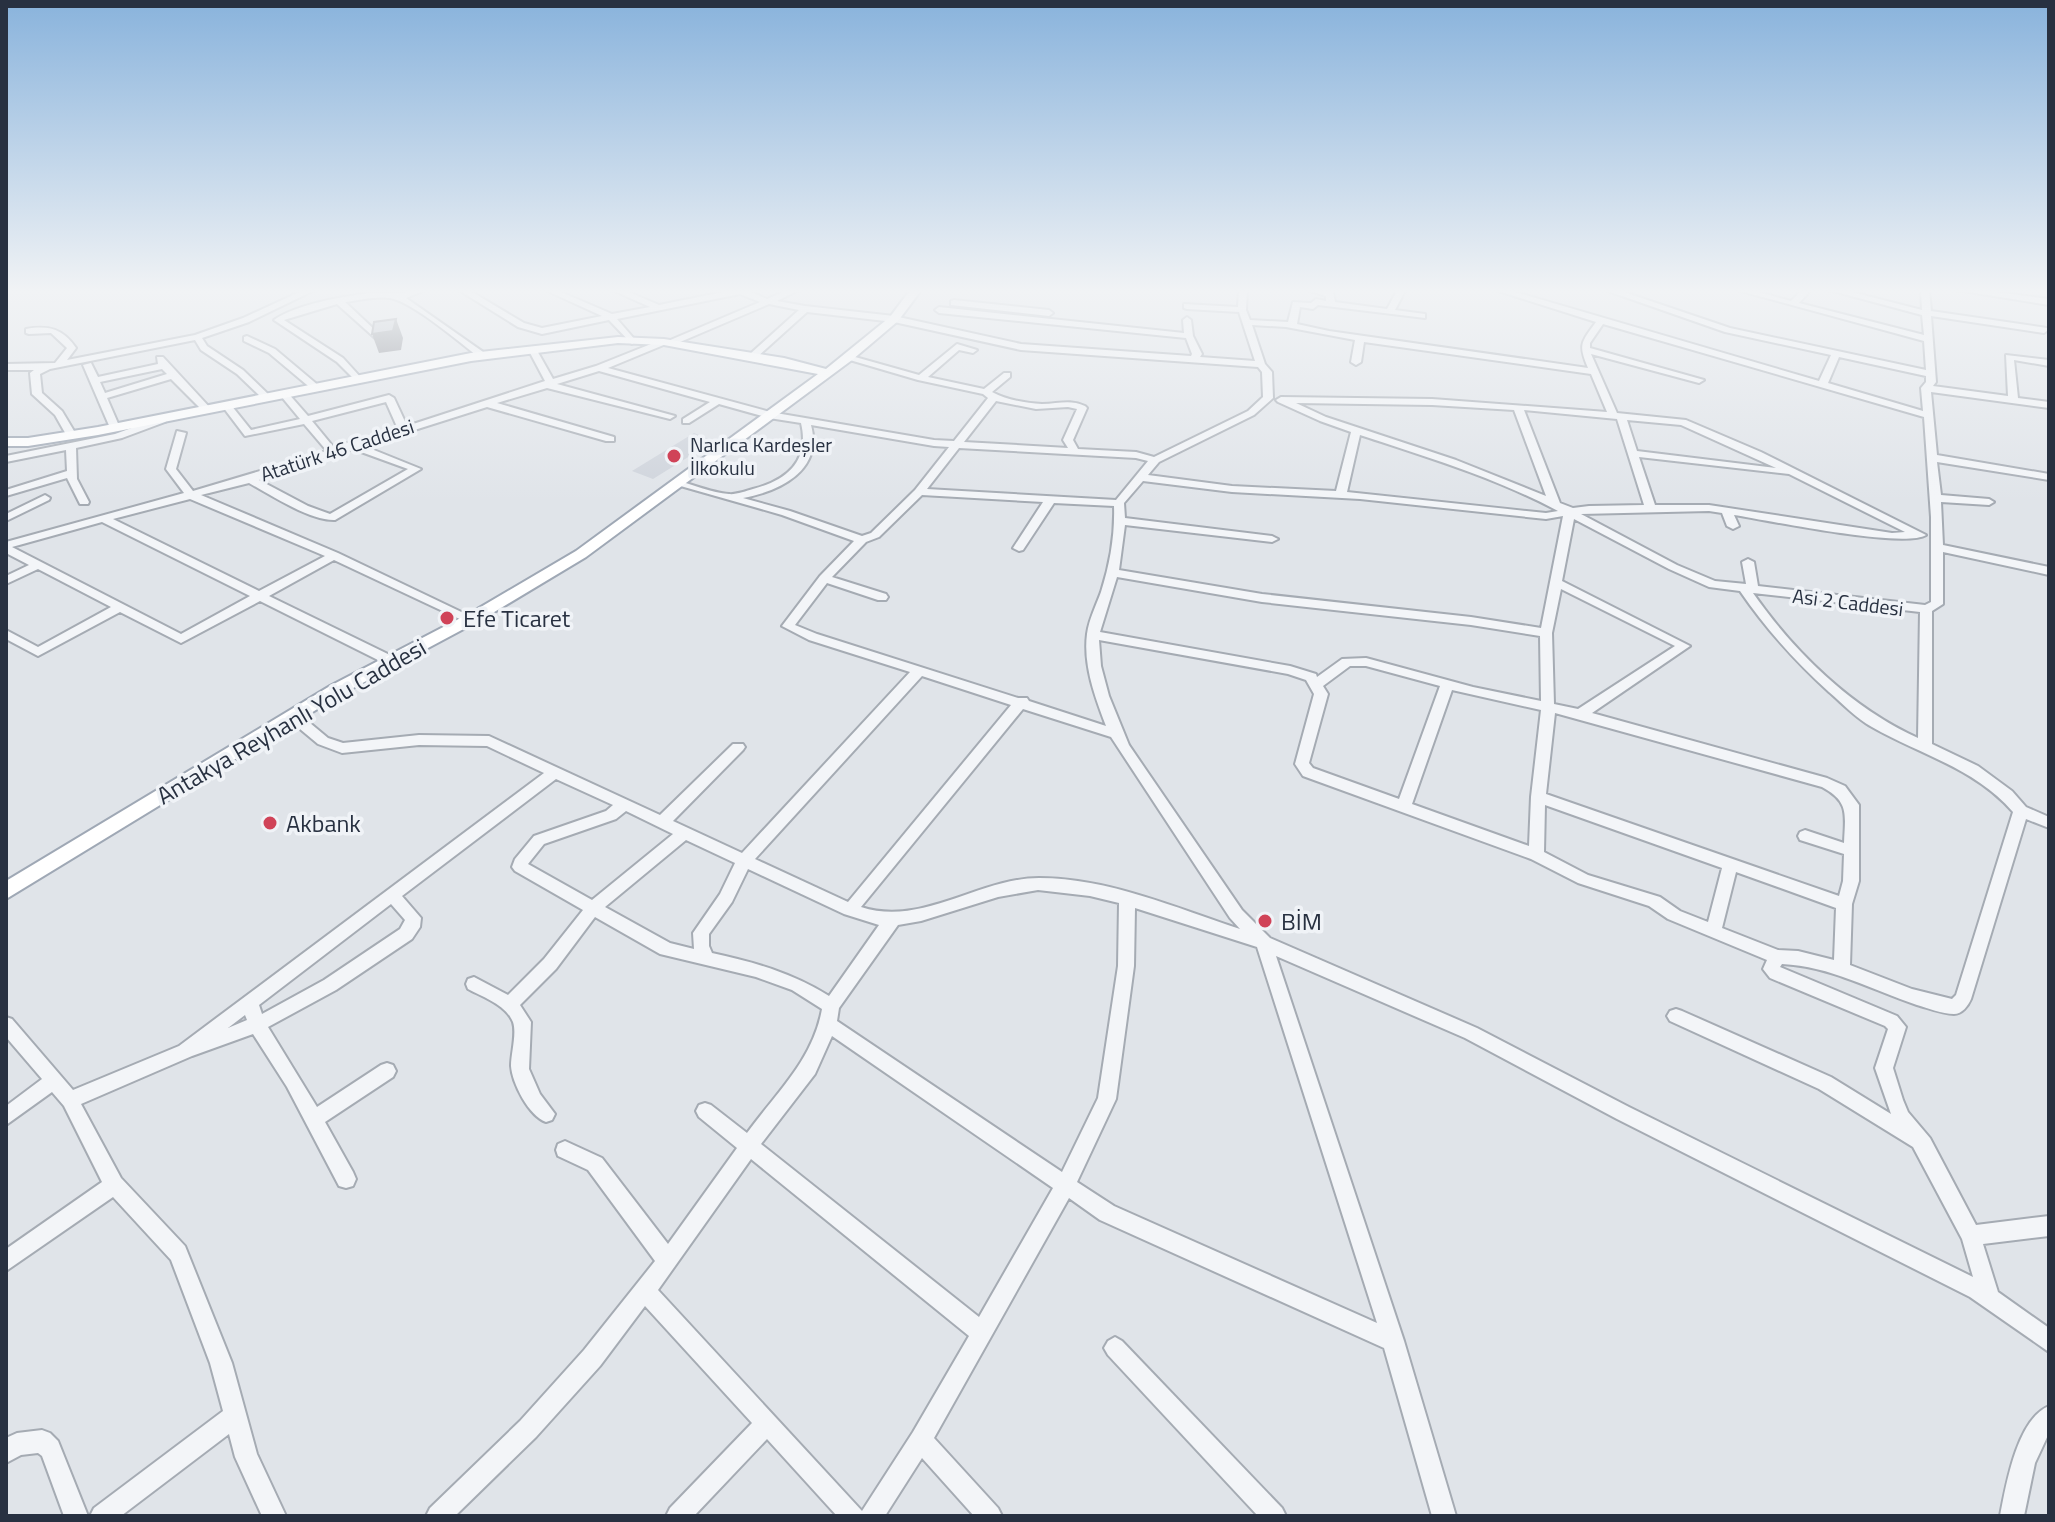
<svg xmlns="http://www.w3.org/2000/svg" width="2055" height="1522" font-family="'Titillium Web',sans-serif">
<rect width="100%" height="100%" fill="#e0e4e9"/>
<path fill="#ced3db" d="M694 433 714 441 653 479 632 471Z"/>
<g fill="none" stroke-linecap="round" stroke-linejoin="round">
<defs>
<g id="minor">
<path d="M306 289H317L249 322 202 338 207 346 243 370 270 396V400H264L237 374 201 350 195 340 50 369 40 374 42 393 62 411 77 436 72 439 68 438 55 415 32 394 30 373 34 370H6V364L55 363 67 348 51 333 29 334 26 333V329C49 325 63 329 76 348L67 360 195 335 243 318Z"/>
<path d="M416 289H428L406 298 486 354V358H480C460 343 413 302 390 298 376 296 359 300 345 302L378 333 379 335 375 338 337 304 284 320 343 358 363 380 358 383 337 362 274 320C297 304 344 296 372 293 390 292 399 296 416 289Z"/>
<path d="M457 289H467L524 323 542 328 602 316 543 289H554L612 314 650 307 610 289H622L659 305 738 289H744L767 299 790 289H801L777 301 805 306 894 316 1021 344 1191 356 1192 354 1186 338 939 313 935 310 939 307 1184 333 1183 320 1187 317 1191 320 1193 336 1202 354 1200 357 1255 361 1239 312 1187 309 1184 308V304L1238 307 1239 289H1247L1246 310 1250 320 1288 322 1293 302 1311 303 1316 299 1326 301V296L1304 289 1333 292 1335 302 1387 309 1398 289H1406L1395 310 1425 314V318L1318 305 1313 309 1300 307 1297 324 1329 331 1588 368C1578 344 1581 343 1596 322L1492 289H1505L1819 381 1831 355 1725 332 1602 289H1615L1730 328 1926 370 1924 341 1733 289H1747L1791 301 1803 289H1812L1799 303 1924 335 1922 315 1825 289H1840L1922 310 1921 289H1929L1931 311 2047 328 2048 330 2044 333 1931 316 1936 382 1933 386 2008 396 2006 355 2049 360V366L2014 360 2018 398 2049 402V408L1931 392 1937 455 2049 474V480L1937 462 1941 495 1989 499 1994 502 1989 505 1941 502 1943 545 2049 567V575L1943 552V604L1932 611V744L1978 766 2012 791 2026 807 2049 817V828L2026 819 1971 999C1968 1006 1962 1014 1954 1014 1942 1014 1928 1008 1917 1005 1872 990 1830 966 1782 964L1780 967 1897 1016 1906 1027 1893 1068 1903 1100 1908 1112 1930 1138 1976 1225 2049 1216V1236L1983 1244 1998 1292 2049 1328V1352L1970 1297 1617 1119 1465 1038 1276 956 1404 1341 1456 1516H1432L1384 1348 1100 1220 1069 1198 934 1438 998 1508 1002 1516H974L922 1458 885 1516H837L767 1439 694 1516H666L670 1508 752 1423 645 1306 600 1366 536 1437 455 1516H426L430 1508 520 1421 584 1350 655 1261 588 1170 558 1156 556 1150 558 1144 565 1141 602 1158 668 1244 737 1148 699 1117 696 1111 699 1105 705 1103 711 1105 747 1133C776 1093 813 1060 822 1009L792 990 756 977 660 954 595 917 556 969 520 1005 531 1022 529 1069 540 1094 555 1114 552 1120 546 1122C529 1116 512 1083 511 1066 511 1053 517 1034 513 1022 506 1005 483 997 468 989L466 984 468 979 474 977 508 995 544 959 583 910 515 871 512 867 515 859 534 836 606 811 613 805 556 779 402 896 421 918 420 927 412 939 336 990 268 1027 317 1107 381 1065 387 1063 393 1065 396 1071 393 1077 325 1122 353 1172 356 1179 353 1186 346 1188 339 1186 287 1087 253 1034 192 1056 81 1104 121 1178 185 1246 232 1363 257 1454 286 1516H262L235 1457 229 1434 121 1516H90L94 1508 223 1411 210 1363 171 1260 113 1197 6 1271V1249L102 1182 64 1106 52 1092 6 1125V1106L42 1079 6 1037V1017L12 1019 73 1090 179 1046 544 773 487 746 419 745 342 753 318 744 288 719 286 716 288 713H298L328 738 343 743 419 735 489 736 660 815 733 744H743L745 747 743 750 673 821 742 853 910 672 809 640 782 626 820 576 854 541 782 515 670 483 675 480C692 484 712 493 729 494 735 495 746 491 753 489 787 480 810 461 801 423L769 418 719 404 689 423H683V419L710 402 599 371 557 384 675 416 670 419 547 388 497 403 614 437V441H606L487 407 364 446 421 469 335 520C310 521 271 495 249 483L201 495 338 553 476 619 474 622H466L334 560 269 596 396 658 397 661 396 664H386L260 601 181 643 120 612 38 656 6 639V630L38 647 111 607 38 569 6 584V576L29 565 6 553V542L184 493 166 469 177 431 186 433 176 469 193 491 327 451 304 424 245 436 223 407 225 405H231L251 430 300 419 281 396V392H287L308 416 389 395 394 398 407 426 545 381 528 349 529 347H535L553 379 596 366 661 340 668 341 760 302 740 294 617 319 636 341 632 344 609 320 542 334 518 327ZM769 304 799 310 750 354V358H756L807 312 894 322 1021 350 1258 367 1262 372 1263 397 1248 411 1154 457 1136 452 1078 449 1073 440 1087 408 1085 406C1070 399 1058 404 1042 404 1025 403 1007 400 992 392L1010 377V373H1004L984 389 928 377 959 350 973 353 977 350 957 344 919 375 848 355 843 358 918 380 983 394 988 398 954 441 934 440 770 412 608 368 666 344 673 345ZM1603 324 1924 417 1931 517V602L1925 605 1758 586 1754 562 1748 559 1742 562 1746 584 1715 581 1677 565 1581 514 1709 511 1722 513 1727 526 1733 529 1739 526 1734 515C1766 520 1904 549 1926 535L1761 452 1686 420 1617 413 1591 354 1699 383 1704 380 1590 348V343ZM1252 325 1286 327 1355 340 1351 362 1356 365 1361 362 1364 342 1591 374 1607 412 1432 399 1281 397 1276 400 1278 402 1320 421 1351 432 1336 491 1232 486 1148 475 1159 462 1254 415 1273 398 1272 372 1265 364ZM1839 357 1926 376V382L1921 388 1923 411 1828 383ZM996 401 1036 409 1068 407 1077 409 1063 440 1068 448 964 442ZM386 402 398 429 347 443 335 449 312 421ZM1296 403 1432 405 1514 410 1546 496 1456 460 1326 417ZM1524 410 1617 419 1644 505 1589 506 1573 508 1560 503ZM1627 420 1681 425 1776 468 1637 451ZM811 425 934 446 949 447 915 490 871 533 862 536 790 511 743 498C781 491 823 470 811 425ZM1360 435C1427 457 1496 478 1558 511L1546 513 1347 492ZM959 448 1136 458 1148 461 1116 500 927 489ZM353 449 408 469 330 514 308 506 259 480ZM1639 457 1789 474 1905 532 1892 533 1709 505H1655ZM1143 481 1232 492 1360 499 1546 519 1563 516 1541 628 1471 617 1262 594 1119 570 1125 525 1272 542 1278 539 1272 536 1125 518 1124 503ZM922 495 1043 502 1013 548 1019 551 1023 550 1054 503 1114 506C1115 535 1110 564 1101 592 1096 606 1089 619 1087 634 1083 665 1095 697 1106 726L1029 701 1027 698H1018L817 634 795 625 827 583 878 600H886L888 597 886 594 832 577 866 542 879 537ZM190 499 325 556 259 591 113 519ZM1574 519 1669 569 1709 587 1740 591C1766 629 1795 661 1829 692 1843 704 1856 718 1872 727 1921 755 1975 768 2013 812L1956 995 1952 999 1912 989 1850 965 1852 904 1859 881V805L1845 786 1827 778 1592 713 1690 646 1562 581ZM102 522 250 596 181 634 12 547ZM1117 577 1262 602 1471 625 1540 636 1541 701 1473 687 1366 658 1342 659 1317 677 1316 674 1290 666 1100 632ZM1561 589 1675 646 1578 709 1554 704 1552 633ZM1753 593 1920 612 1918 738C1852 708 1795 653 1753 593ZM1099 640 1288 674 1306 680 1314 694 1295 764 1303 776 1531 859 1578 883 1649 906 1668 919 1767 960 1763 969 1770 978 1885 1026 1888 1029 1875 1068 1891 1114 1831 1077 1682 1011 1676 1009 1670 1011 1667 1016 1670 1021 1819 1089 1913 1147 1962 1239 1973 1277 1629 1107 1477 1028 1270 938 1242 910 1129 745 1109 696 1101 666ZM1350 666H1366L1440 686 1399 799 1313 768 1309 763 1328 694 1323 686ZM922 676 1011 705 848 902 755 859ZM1452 690 1541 710 1531 797 1529 846 1412 804ZM1023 709 1111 737 1230 918 1240 929C1176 908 1108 878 1039 878 979 878 922 927 861 907ZM1555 713 1822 787C1850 802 1845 815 1844 843L1805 830 1800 832 1798 836 1800 840 1844 854 1843 881 1839 896 1546 794ZM1545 805 1722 868 1708 922 1680 911 1660 897 1588 875 1544 852ZM626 811 673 834 592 900 528 864 544 844 616 819ZM686 840 735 863 720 894 693 933 694 949 670 943 605 907ZM748 869 844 914 879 925 829 996C792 973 754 962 712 953L709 946V934L732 902ZM1736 872 1836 908 1834 960 1798 951 1778 950 1722 928ZM1038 890 1090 896 1119 903 1118 966 1098 1098 1062 1172 837 1021 839 1008 898 925 921 921 998 897ZM391 904 405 920 400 929 324 980 262 1014 259 1005ZM1135 908 1257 947 1377 1323 1114 1206 1077 1182 1116 1099 1134 966ZM245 1015 247 1020 228 1028ZM832 1036 1053 1188 979 1317 761 1144 815 1074ZM751 1159 969 1336 913 1432 862 1511 658 1290Z"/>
<path d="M1950 289H1973L2049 299V305Z"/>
<path d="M954 300 1049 310 1053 313 1049 316 951 305V301Z"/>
<path d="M247 336 275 349 319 386V390H313L269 353 244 341V337Z"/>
<path d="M157 357H163L213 411 205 413 171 379 107 398 120 428 111 430 83 365 91 363 98 377 158 364ZM162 369 167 374 105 393 100 382Z"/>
<path d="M162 417 167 420 165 422 122 438 76 448 77 479 89 502 88 504H80L67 478 6 496V490L67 471 66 450 6 462V456L115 434Z"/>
<path d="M45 495 50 498 49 500 6 521V514Z"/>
<path d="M1115 1337 1122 1341 1282 1508 1286 1516H1258L1108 1355 1104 1348 1108 1341Z"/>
<path d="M2049 1406V1433L2035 1463 2024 1516H2000C2006 1485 2017 1419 2049 1406Z"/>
<path d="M42 1430 50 1433 58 1441 88 1516H64L42 1456 38 1453 21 1455 6 1463V1438L17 1433Z"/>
</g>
<path id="major" d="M911 289H922L898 321 852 360 586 557 486 617 342 694 6 899V881L330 686 474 611 576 551 818 374 664 345 618 343 471 361 98 435 28 446H6V438H28L98 427 471 353 618 337 664 339 784 358 826 369 890 317Z"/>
</defs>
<use href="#minor" stroke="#a5abb3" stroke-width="4"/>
<use href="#major" stroke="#9fa8b5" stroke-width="4"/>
<use href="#minor" fill="#f3f5f8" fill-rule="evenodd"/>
<use href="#major" fill="#fff" fill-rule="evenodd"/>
</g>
<path fill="#80848b" d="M396 319 403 338 401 350 379 353 372 334Z"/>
<path fill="#b7bdc6" stroke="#80848b" stroke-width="2" d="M396 319 393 331 372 334 374 322Z"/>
<linearGradient id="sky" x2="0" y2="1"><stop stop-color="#89b3dc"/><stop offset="0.58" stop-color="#f1f3f5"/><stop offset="1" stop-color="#f1f3f5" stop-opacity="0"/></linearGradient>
<rect width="2055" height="502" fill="url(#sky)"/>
<g fill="#d04358" stroke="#f0f3f7" stroke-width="3">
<circle cx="674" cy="456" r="8"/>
<circle cx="447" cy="618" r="8"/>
<circle cx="270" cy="823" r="8"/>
<circle cx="1265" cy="921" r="8"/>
</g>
<g text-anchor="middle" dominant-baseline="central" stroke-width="7" stroke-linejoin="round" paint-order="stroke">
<g font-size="20" fill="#283141" stroke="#f0f3f7" text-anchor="start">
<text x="690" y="444">Narlıca Kardeşler<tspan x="690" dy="23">İlkokulu</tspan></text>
</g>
<g font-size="20" fill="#283141" stroke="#f0f3f7">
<text transform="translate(337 450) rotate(-18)">Atatürk 46 Caddesi</text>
<text transform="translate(1848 602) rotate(7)">Asi 2 Caddesi</text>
</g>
<g font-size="24" fill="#283141" stroke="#f0f3f7" text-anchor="start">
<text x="463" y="618">Efe Ticaret</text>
<text x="286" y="823">Akbank</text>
<text x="1281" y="921">BİM</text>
</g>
<g font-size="24" fill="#283141" stroke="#f0f3f7">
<text transform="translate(291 721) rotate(-30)">Antakya Reyhanlı Yolu Caddesi</text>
</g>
</g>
<rect width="2055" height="1522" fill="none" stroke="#283141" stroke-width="16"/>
</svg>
